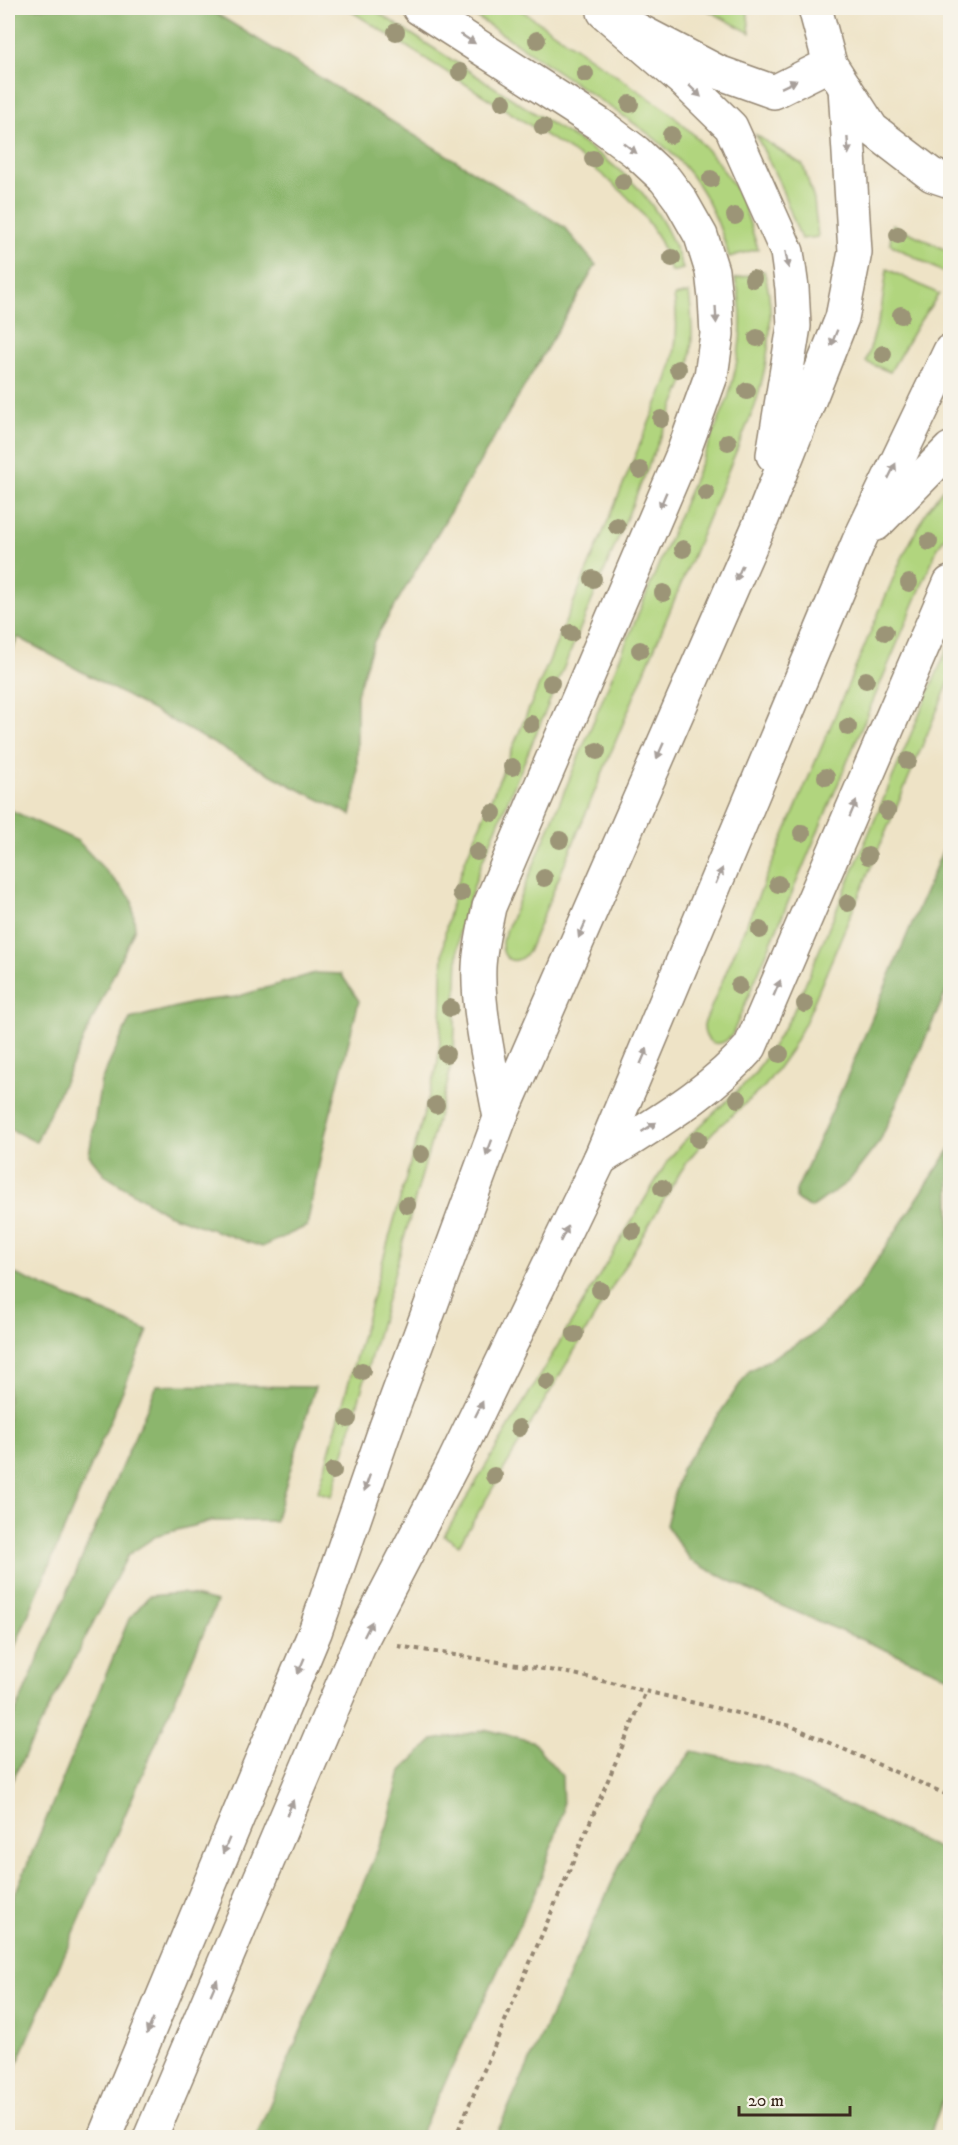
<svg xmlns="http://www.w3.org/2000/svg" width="958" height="2145" font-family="'IM FELL DW Pica',serif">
<rect width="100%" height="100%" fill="#f7f3e8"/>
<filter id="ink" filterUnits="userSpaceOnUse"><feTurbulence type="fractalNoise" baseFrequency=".0167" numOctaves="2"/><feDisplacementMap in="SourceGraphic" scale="12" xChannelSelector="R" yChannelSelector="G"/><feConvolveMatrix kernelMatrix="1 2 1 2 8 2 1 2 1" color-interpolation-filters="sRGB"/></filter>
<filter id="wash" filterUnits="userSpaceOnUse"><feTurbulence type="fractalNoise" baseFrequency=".008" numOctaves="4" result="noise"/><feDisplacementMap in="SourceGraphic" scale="24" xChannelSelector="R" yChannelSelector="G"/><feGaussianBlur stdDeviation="1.35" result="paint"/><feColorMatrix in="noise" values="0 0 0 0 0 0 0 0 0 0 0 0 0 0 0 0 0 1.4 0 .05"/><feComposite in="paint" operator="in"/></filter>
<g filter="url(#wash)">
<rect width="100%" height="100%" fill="#eee3c6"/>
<g fill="#b1d57e" stroke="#76804e" stroke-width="1.5">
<path d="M346 8H371C426 43 481 79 536 114 571 137 611 158 639 189 659 212 674 240 683 269L671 272C656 215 618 185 572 152Z"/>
<path d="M462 8H518L668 111 693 134 717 161 734 186 744 206 758 249 729 257C721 227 710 200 691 175 666 142 629 120 595 97 551 67 507 36 462 8Z"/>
<path d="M704 8H747L750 33Z"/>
<path d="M756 135 803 165 814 200 818 237 801 239 779 182Z"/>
<path d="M892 224 950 252V276L890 244Z"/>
<path d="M887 269 939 294 918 324 890 372 866 362 881 311Z"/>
<path d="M764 271C777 315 768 363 755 406L528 952C515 967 501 961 502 941L728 398C739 360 747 318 735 279Z"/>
<path d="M689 293C693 319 693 347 688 372L480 867 459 932 454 1052 447 1085 332 1496 318 1492 437 1067C444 1025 440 983 444 942 447 914 456 888 465 861L667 380C677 352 679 325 674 296Z"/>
<path d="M950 479V530L938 547 732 1035C719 1050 703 1044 704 1024L901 560 926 512Z"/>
<path d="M950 642V680L805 1023 790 1051 765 1086 714 1131 694 1153 681 1171 459 1545 444 1536 667 1162 682 1143 754 1075 791 1017Z"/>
</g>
<g fill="#8cb66d" stroke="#647046" stroke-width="1.5">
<path d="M8 8H207L564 227 596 265 374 641 357 693V786L351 815 292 786 18 637 8 661Z"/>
<path d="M8 809 78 841 132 899 135 928 36 1142 8 1128Z"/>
<path d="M950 833V983L880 1141 849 1181 811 1208 796 1199V1191L842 1089Z"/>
<path d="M315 973 341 974 359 1001 325 1135 307 1226 262 1247 167 1214 106 1176 89 1155 101 1081 130 1019 200 1001 236 997Z"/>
<path d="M950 1149V1677L775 1603 691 1561 666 1525 681 1469 749 1371 812 1335 856 1292Z"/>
<path d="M8 1271 148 1331 8 1663Z"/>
<path d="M157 1385 315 1387 275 1521H212L158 1535 128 1555 8 1788V1729Z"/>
<path d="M182 1593 217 1602 8 2085V1911L129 1619 149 1596Z"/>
<path d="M488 1730 532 1741 562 1776 563 1812 539 1884 419 2137H256L387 1827 401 1771 433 1740Z"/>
<path d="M692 1751 767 1767 950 1854V2080L929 2137H495L642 1817Z"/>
</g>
</g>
<g filter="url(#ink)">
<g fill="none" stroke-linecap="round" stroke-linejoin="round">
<defs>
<g id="minor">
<path d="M419 8 599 124 636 152 665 179 680 199 701 236 712 271 715 298 717 334 711 376 682 456 489 907C485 927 480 946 479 967 477 1011 492 1073 500 1118"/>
<path d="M600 1159C652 1125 709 1094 750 1047L950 583"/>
</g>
<path id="secondary" d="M630 26 718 72 774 92 830 64"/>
<g id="primary">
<path d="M815 8 830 64 872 129 932 175 950 181"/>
<path d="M604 12 685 82 731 127 787 252 792 288 794 326 773 455"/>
<path d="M876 524 950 449"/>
<path d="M104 2138 315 1632 386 1427 500 1118 762 519 842 318 855 252 845 87"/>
<path d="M150 2138 361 1641 454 1462 600 1159 858 543 950 351"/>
</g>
</defs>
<use href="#minor" stroke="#948672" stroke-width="36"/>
<use href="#secondary" stroke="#948672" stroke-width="36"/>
<use href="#primary" stroke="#948672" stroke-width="36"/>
<g stroke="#948672" stroke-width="4" stroke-dasharray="4.5 4.5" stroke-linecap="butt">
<path d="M398 1646 574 1674 791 1726 950 1796"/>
<path d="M455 2138 646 1691"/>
</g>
<use href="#minor" stroke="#fff" stroke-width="33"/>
<use href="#secondary" stroke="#fff" stroke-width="33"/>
<use href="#primary" stroke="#fff" stroke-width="33"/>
</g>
<g fill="#9c9577">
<circle cx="396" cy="32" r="9"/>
<circle cx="537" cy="40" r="9"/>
<circle cx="460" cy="72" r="9"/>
<circle cx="585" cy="74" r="9"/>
<circle cx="503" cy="102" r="9"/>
<circle cx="630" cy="104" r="9"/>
<circle cx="543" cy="127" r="9"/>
<circle cx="671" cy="135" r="9"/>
<circle cx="593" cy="159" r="9"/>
<circle cx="711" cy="179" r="9"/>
<circle cx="623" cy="182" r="9"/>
<circle cx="735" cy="216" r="9"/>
<circle cx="898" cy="235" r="9"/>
<circle cx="672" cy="258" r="9"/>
<circle cx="753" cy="279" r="9"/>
<circle cx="901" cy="315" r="9"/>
<circle cx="757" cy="338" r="9"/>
<circle cx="883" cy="354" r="9"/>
<circle cx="678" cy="369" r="9"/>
<circle cx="747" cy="391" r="9"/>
<circle cx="661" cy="419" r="9"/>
<circle cx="728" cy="442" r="9"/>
<circle cx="640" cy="470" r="9"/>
<circle cx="706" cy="493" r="9"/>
<circle cx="617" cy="526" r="9"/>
<circle cx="929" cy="542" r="9"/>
<circle cx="683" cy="549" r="9"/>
<circle cx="593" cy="579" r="9"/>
<circle cx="909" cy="583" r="9"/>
<circle cx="663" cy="593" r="9"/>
<circle cx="885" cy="632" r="9"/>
<circle cx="571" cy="633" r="9"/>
<circle cx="640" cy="650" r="9"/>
<circle cx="866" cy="680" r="9"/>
<circle cx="551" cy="683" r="9"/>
<circle cx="531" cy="724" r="9"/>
<circle cx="848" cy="727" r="9"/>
<circle cx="597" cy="751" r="9"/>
<circle cx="908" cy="761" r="9"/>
<circle cx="512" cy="767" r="9"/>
<circle cx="826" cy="777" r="9"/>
<circle cx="887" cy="811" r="9"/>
<circle cx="493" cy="813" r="9"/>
<circle cx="802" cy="833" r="9"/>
<circle cx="560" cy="840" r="9"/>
<circle cx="477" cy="852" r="9"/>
<circle cx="868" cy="856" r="9"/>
<circle cx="544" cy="878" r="9"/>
<circle cx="778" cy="884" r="9"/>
<circle cx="461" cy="893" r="9"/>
<circle cx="848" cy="903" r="9"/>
<circle cx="760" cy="930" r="9"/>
<circle cx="739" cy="986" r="9"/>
<circle cx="805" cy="1004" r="9"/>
<circle cx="450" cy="1008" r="9"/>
<circle cx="446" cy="1054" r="9"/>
<circle cx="780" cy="1054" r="9"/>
<circle cx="738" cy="1099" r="9"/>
<circle cx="436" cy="1105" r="9"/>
<circle cx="698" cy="1139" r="9"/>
<circle cx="421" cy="1154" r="9"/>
<circle cx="662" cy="1188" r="9"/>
<circle cx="407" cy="1205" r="9"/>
<circle cx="633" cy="1231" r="9"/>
<circle cx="600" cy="1290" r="9"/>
<circle cx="575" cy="1334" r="9"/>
<circle cx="362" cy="1371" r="9"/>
<circle cx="547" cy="1382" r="9"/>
<circle cx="348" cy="1419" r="9"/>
<circle cx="519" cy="1428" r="9"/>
<circle cx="333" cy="1471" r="9"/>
<circle cx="494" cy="1476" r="9"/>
</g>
<defs><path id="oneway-solid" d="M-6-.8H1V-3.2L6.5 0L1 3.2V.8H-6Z" transform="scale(1.5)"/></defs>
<g fill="#a79f9a">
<use href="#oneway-solid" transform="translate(468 39) rotate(33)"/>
<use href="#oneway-solid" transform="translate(789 84) rotate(-26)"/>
<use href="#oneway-solid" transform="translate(695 91) rotate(44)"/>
<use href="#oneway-solid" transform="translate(848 146) rotate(86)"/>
<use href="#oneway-solid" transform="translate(630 148) rotate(38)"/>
<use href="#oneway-solid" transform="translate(787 260) rotate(80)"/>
<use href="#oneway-solid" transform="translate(716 315) rotate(87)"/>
<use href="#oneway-solid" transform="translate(834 338) rotate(112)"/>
<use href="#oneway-solid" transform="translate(892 471) rotate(-64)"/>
<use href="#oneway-solid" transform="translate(663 500) rotate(113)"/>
<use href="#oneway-solid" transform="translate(739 573) rotate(114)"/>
<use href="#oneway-solid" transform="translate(660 751) rotate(114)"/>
<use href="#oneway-solid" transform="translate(853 809) rotate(-67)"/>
<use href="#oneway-solid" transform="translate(719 876) rotate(-67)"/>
<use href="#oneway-solid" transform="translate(582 930) rotate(114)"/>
<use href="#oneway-solid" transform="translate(777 988) rotate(-67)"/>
<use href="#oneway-solid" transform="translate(644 1056) rotate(-67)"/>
<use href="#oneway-solid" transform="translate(649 1127) rotate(-33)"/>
<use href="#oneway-solid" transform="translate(489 1148) rotate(110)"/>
<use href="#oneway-solid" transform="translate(564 1234) rotate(-64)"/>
<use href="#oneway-solid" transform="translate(479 1409) rotate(-64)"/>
<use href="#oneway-solid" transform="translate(367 1483) rotate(109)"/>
<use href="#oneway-solid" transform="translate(368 1629) rotate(-63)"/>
<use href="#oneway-solid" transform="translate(301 1666) rotate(113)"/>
<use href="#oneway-solid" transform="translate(290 1808) rotate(-67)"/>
<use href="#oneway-solid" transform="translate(226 1846) rotate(113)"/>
<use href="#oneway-solid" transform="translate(214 1987) rotate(-67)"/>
<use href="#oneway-solid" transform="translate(150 2026) rotate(113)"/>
</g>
</g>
<rect width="958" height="2145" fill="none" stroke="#f7f3e8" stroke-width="30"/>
<path d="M739 2106v9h111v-9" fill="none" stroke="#3b2a1e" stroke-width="3"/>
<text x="748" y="2106" font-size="18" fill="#3b2a1e" stroke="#f7f3e8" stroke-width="4.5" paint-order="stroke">20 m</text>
</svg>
